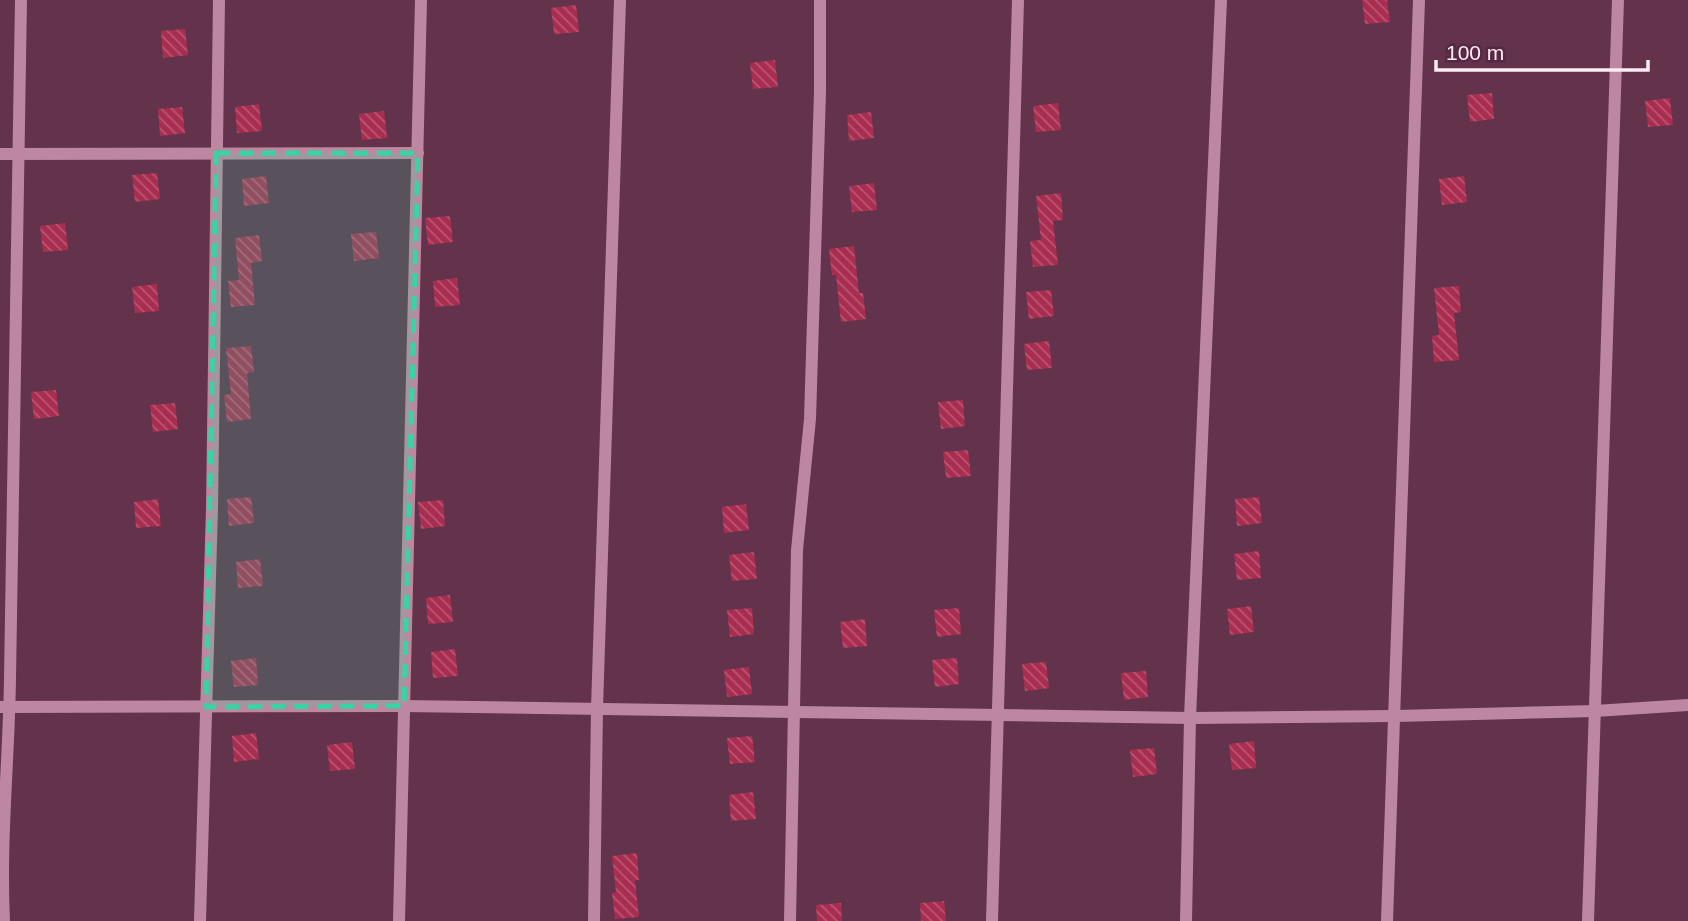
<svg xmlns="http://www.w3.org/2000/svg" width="1688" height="921" font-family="Helvetica,sans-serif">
<defs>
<pattern id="building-back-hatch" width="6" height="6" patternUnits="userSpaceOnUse" patternTransform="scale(1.75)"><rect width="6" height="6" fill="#a92d50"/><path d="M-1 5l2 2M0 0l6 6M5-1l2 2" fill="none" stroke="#ba5672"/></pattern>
</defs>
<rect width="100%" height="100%" fill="#62334b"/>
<g fill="url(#building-back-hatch)">
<path d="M1362 0H1387L1390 22 1365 24Z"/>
<path d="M576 5 579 32 554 34 551 8Z"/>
<path d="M185 29 188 55 163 58 161 31Z"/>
<path d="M775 60 778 87 753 89 750 63Z"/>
<path d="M1492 93 1494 119 1470 122 1467 95Z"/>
<path d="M1670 98 1673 125 1648 127 1645 101Z"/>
<path d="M1058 103 1061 130 1036 132 1033 106Z"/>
<path d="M259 104 262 131 237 133 235 107Z"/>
<path d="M182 107 185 133 160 136 158 109Z"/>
<path d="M384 111 387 138 362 140 359 114Z"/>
<path d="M871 112 874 138 849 141 847 115Z"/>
<path d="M157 173 160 199 135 202 132 175Z"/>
<path d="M266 176 269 203 244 206 242 179Z"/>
<path d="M1464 176 1467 202 1442 205 1439 179Z"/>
<path d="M874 183 877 210 852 212 849 186Z"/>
<path d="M1061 193 1063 220 1053 221 1058 265 1033 267 1030 241 1041 240 1036 196Z"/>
<path d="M450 216 453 242 428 245 425 218Z"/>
<path d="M65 223 68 250 43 252 40 226Z"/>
<path d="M376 232 379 258 354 261 351 234Z"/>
<path d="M259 235 262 261 251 263 255 305 231 307 228 281 239 280 235 238Z"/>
<path d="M854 246 859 293H863L866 319 841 322 836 275H832L829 249Z"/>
<path d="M457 278 460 305 435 307 433 281Z"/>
<path d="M157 284 159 311 135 313 132 287Z"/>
<path d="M1459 286 1461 312 1454 313 1459 360 1434 362 1432 336 1439 335 1434 288Z"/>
<path d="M1051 290 1054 316 1029 319 1026 292Z"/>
<path d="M1049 341 1052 368 1027 370 1024 344Z"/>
<path d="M251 346 254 372 247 373 251 419 227 422 224 395 231 394 226 348Z"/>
<path d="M56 390 59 416 34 419 31 392Z"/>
<path d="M963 400 965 426 941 429 938 402Z"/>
<path d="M175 403 178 429 153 432 150 405Z"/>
<path d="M968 450 971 476 946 478 943 452Z"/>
<path d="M251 497 254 523 229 526 227 499Z"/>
<path d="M1259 497 1262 523 1237 526 1235 499Z"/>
<path d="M158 499 161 526 136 528 134 502Z"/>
<path d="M443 500 445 526 421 529 418 502Z"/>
<path d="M746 504 749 530 724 533 722 507Z"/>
<path d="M1259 551 1261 578 1237 580 1234 554Z"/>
<path d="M754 552 757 579 732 581 729 555Z"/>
<path d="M260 559 263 586 238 588 236 562Z"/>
<path d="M450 595 453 622 428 624 426 598Z"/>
<path d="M1251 606 1254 632 1230 635 1227 609Z"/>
<path d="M752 608 754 634 730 637 727 610Z"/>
<path d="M959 608 961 634 937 637 934 610Z"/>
<path d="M865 619 867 646 843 648 840 622Z"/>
<path d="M455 649 458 676 433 678 431 652Z"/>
<path d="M256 658 258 685 234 687 231 661Z"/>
<path d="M957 658 959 684 935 687 932 660Z"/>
<path d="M1046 662 1049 688 1025 691 1022 664Z"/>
<path d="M749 667 752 694 727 697 724 670Z"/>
<path d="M1146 671 1148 697 1124 700 1121 673Z"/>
<path d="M256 733 259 759 234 762 232 736Z"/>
<path d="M752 736 755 762 730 764 727 738Z"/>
<path d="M1254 741 1256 768 1232 770 1229 744Z"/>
<path d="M352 742 355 769 330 771 327 745Z"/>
<path d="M1154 748 1157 774 1133 777 1130 750Z"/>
<path d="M753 792 756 819 731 821 729 795Z"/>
<path d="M637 853 639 880H635L639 917 615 919 612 893 616 892 612 856Z"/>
<path d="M944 901 946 921H921L920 903Z"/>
<path d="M841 903 842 921H817L816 905Z"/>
</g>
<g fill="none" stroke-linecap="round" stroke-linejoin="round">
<g stroke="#bd87a1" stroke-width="12">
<path d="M0 154 418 153"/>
<path d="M0 707 404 706 1190 718 1395 716 1595 711 1688 705"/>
<path d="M4 921C0 840 9 759 10 678 12 452 16 226 21 0"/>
<path d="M200 921 212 508 219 0"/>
<path d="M399 921 421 0"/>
<path d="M594 921 597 708 620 0"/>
<path d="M790 921 797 550 810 419 820 92V0"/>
<path d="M992 921 1018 0"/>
<path d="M1186 921 1190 718 1221 0"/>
<path d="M1387 921 1419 0"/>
<path d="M1588 921 1618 0"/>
</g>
</g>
<path fill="#37d4a6" fill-opacity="0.2" stroke="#37d4a6" stroke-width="5" stroke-dasharray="14 9" stroke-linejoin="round" d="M216 153H418L404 706 206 707Z"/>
<path d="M1436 60v10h212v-10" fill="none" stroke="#fdebf3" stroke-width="3.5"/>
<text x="1446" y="60" font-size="21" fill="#fdebf3" stroke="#562841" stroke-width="5" paint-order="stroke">100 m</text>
</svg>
